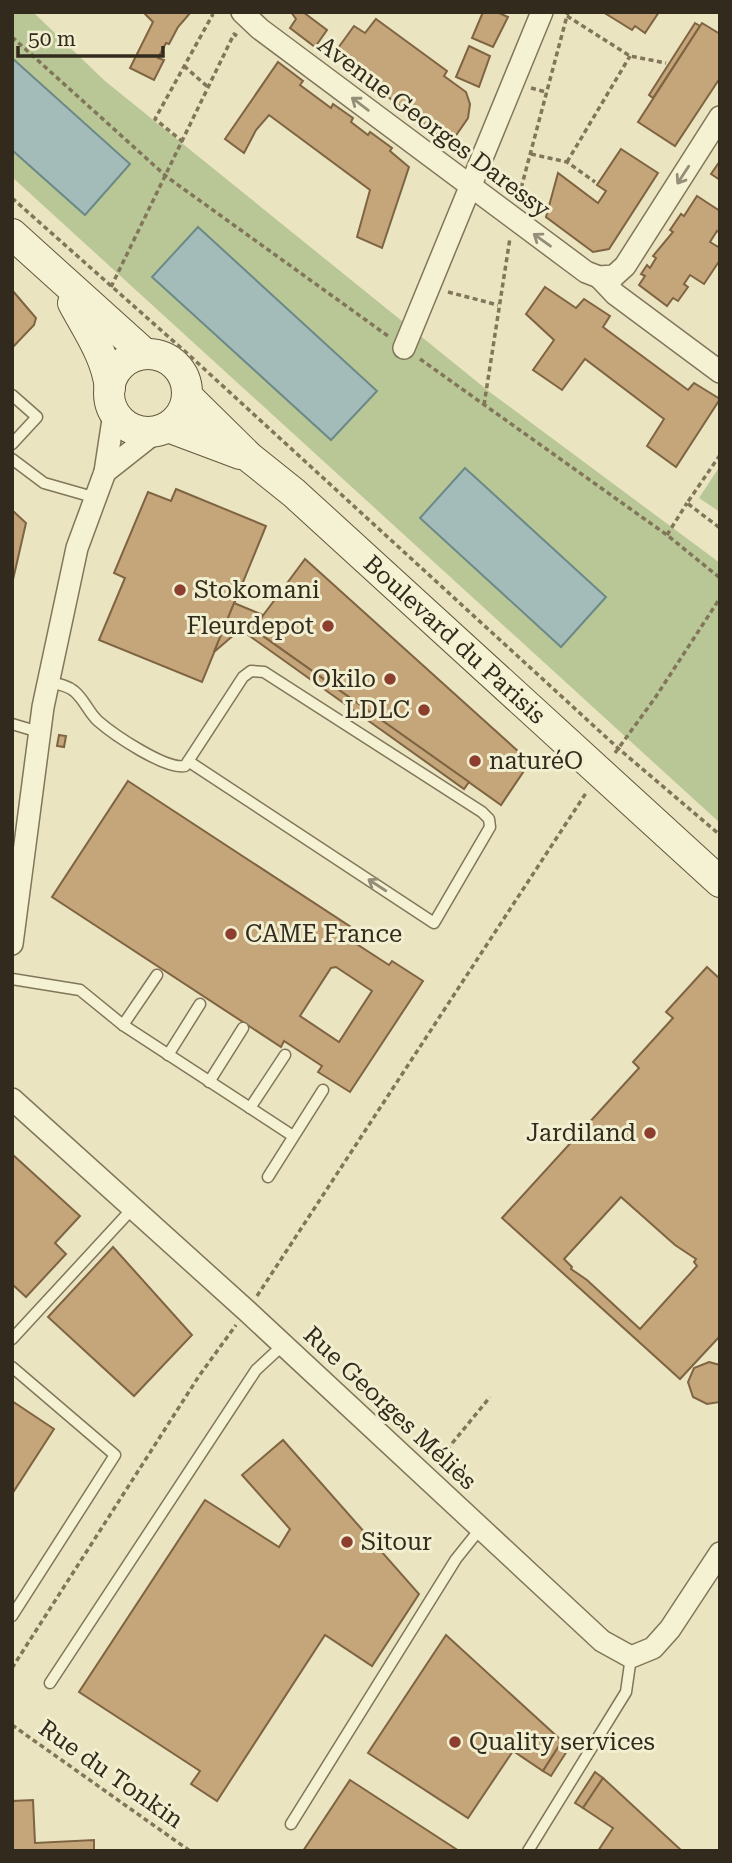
<svg xmlns="http://www.w3.org/2000/svg" width="732" height="1863" font-family="'Roboto Serif',serif">
<rect width="100%" height="100%" fill="#eae4c1"/>
<g fill="#b9c796">
<path d="M12 12H33L105 81 491 393 720 563V823L12 177Z"/>
<path d="M720 466V512L699 498Z"/>
</g>
<g fill="#a3bcb9" stroke="#6b8987" stroke-width="2">
<path d="M12 58 130 164 85 215 12 150Z"/>
<path d="M198 227 377 391 331 440 152 277Z"/>
<path d="M465 468 606 597 561 647 420 518Z"/>
</g>
<g fill="#c5a57a" stroke="#7f6442" stroke-width="2" fill-rule="evenodd">
<path d="M143 12H191L178 27 169 44 166 43 158 58 164 60 154 80 130 68 153 22Z"/>
<path d="M291 12H303L327 30 315 47 290 28 296 19Z"/>
<path d="M483 12H497L508 17 493 47 472 38Z"/>
<path d="M603 12H659L645 33 635 26 632 30Z"/>
<path d="M376 19 447 71 444 76 466 92 470 104 468 118 450 144 333 55 354 26 365 33Z"/>
<path d="M695 23 700 26 653 98 649 95Z"/>
<path d="M702 23 720 34V78L675 146 638 122Z"/>
<path d="M469 46 490 56 479 87 456 77Z"/>
<path d="M278 62 303 81 300 85 331 108 333 104 353 118 351 122 368 135 370 132 392 148 390 151 409 167 382 248 357 237 370 190 269 115 256 130 244 153 225 139Z"/>
<path d="M621 149 658 173 609 249 593 252 546 217 558 173 598 203 606 191 597 185Z"/>
<path d="M720 161V180L711 174Z"/>
<path d="M697 196 720 211V233L717 231 710 242 720 248V260L704 284 690 275 684 284 688 287 678 301 673 298 667 306 639 285 645 276 641 274 647 265 650 268 656 258 653 256 673 232 670 230 681 214 684 216Z"/>
<path d="M545 287 576 308 584 299 610 316 603 327 688 390 694 383 720 399 676 467 647 446 664 419 585 359 562 390 533 370 554 340 526 314Z"/>
<path d="M12 290 36 318 34 325 12 348Z"/>
<path d="M176 489 266 526 202 682 99 640 125 578 114 573 148 492 171 501Z"/>
<path d="M12 510 26 523 12 584Z"/>
<path d="M305 559 530 762 501 805 253 629Z"/>
<path d="M234 603 263 615 253 629 469 782 464 789 244 632 235 634 214 652Z"/>
<path d="M59 735 66 736 64 747 57 746Z"/>
<path d="M128 781 357 931 349 939 389 965 392 961 423 981 350 1092 318 1072 322 1066 284 1041 281 1047 52 897ZM336 967 372 991 339 1042 300 1016 331 968Z"/>
<path d="M707 967 720 979V1336L680 1379 502 1218 639 1068 633 1062 673 1018 666 1012ZM621 1197 675 1245 696 1259 694 1262 697 1266 640 1329 587 1280 571 1269 572 1267 564 1259Z"/>
<path d="M12 1154 80 1216 55 1243 66 1254 26 1297 12 1284Z"/>
<path d="M113 1247 192 1335 134 1396 48 1317Z"/>
<path d="M709 1362 720 1365V1402L707 1404 693 1397 688 1382 694 1368Z"/>
<path d="M12 1401 54 1429 12 1494Z"/>
<path d="M283 1440 419 1594 372 1666 325 1635 217 1801 191 1784 200 1771 79 1692 205 1500 279 1547 290 1529 242 1475Z"/>
<path d="M446 1635 562 1741 543 1771 513 1751 468 1818 368 1753Z"/>
<path d="M562 1741 569 1748 551 1776 543 1771Z"/>
<path d="M595 1772 603 1778 583 1808 575 1803Z"/>
<path d="M603 1778 682 1851H598L613 1828 583 1808Z"/>
<path d="M350 1780 459 1851H303Z"/>
<path d="M33 1800 35 1843 94 1840V1851H12V1801Z"/>
</g>
<g fill="none" stroke-linecap="round" stroke-linejoin="round">
<defs>
<g id="lane">
<path d="M12 395 37 417 12 444"/>
<path d="M12 459 44 483 93 497"/>
<path d="M48 682C57 684 67 685 74 691 84 699 89 713 98 721 114 735 166 770 185 766L243 677 251 671 264 672 482 812 489 819 490 827 434 923 188 761"/>
<path d="M12 724 39 732"/>
<path d="M12 979 80 990 123 1025 293 1136"/>
<path d="M123 1025 157 975"/>
<path d="M168 1055 200 1004"/>
<path d="M209 1082 243 1028"/>
<path d="M250 1108 285 1055"/>
<path d="M268 1177 323 1090"/>
<path d="M12 1339 132 1209"/>
<path d="M12 1367 115 1455 12 1616"/>
<path d="M50 1683 256 1370 283 1345"/>
<path d="M291 1824 456 1559 480 1529"/>
<path d="M528 1851 626 1692 631 1657"/>
</g>
<g id="street">
<path d="M242 12 260 29 586 272 599 277 614 276 625 266 720 117"/>
<path d="M599 277 615 294 720 372"/>
<path d="M404 348 542 12"/>
<path d="M105 472 157 431"/>
<path d="M12 944 43 707 77 548 105 472 114 413"/>
<path d="M12 1099 247 1311 602 1641 631 1657 653 1648 670 1629 720 1553"/>
</g>
<g id="secondary">
<path d="M12 234 145 354"/>
<path d="M73 303C88 331 106 356 110 388"/>
<circle cx="148" cy="393" r="39"/>
<path id="s1" d="M187 396 249 457 294 493 720 882"/>
<path d="M168 427 240 454"/>
</g>
</defs>
<use href="#lane" stroke="#82765a" stroke-width="13"/>
<use href="#street" stroke="#82765a" stroke-width="24"/>
<use href="#secondary" stroke="#63573d" stroke-width="32"/>
<g stroke="#82765a" stroke-width="3.5" stroke-dasharray="5 3.5" stroke-linecap="butt">
<path d="M567 16 630 56 666 63"/>
<path d="M12 37 167 177 388 336"/>
<path d="M184 66 209 88"/>
<path d="M531 88 546 92"/>
<path d="M183 142 155 119 213 14"/>
<path d="M531 154 567 162 595 182"/>
<path d="M567 162 630 56"/>
<path d="M519 196 568 12"/>
<path d="M12 198 189 355 619 749 720 835"/>
<path d="M111 287 234 34 237 36"/>
<path d="M448 292 498 305"/>
<path d="M420 359 667 535 720 578"/>
<path d="M484 405 510 238"/>
<path d="M720 455 687 503 720 528"/>
<path d="M667 535 687 503"/>
<path d="M615 753 655 698 720 598"/>
<path d="M257 1296 586 793"/>
<path d="M436 1463 490 1397"/>
<path d="M12 1668 199 1376 236 1325"/>
<path d="M12 1725 190 1851"/>
</g>
<use href="#lane" stroke="#f5f1d3" stroke-width="10"/>
<use href="#street" stroke="#f5f1d3" stroke-width="21"/>
<use href="#secondary" stroke="#f5f1d3" stroke-width="30"/>
</g>
<defs><path id="oneway-shaft" d="M-6 0H5M1.5-3L5.5 0L1.5 3" fill="none" stroke-width="1.6" stroke-linecap="round" stroke-linejoin="round" transform="scale(1.75)"/></defs>
<g stroke="#948e78">
<use href="#oneway-shaft" transform="translate(360 104) rotate(-143)"/>
<use href="#oneway-shaft" transform="translate(683 175) rotate(123)"/>
<use href="#oneway-shaft" transform="translate(542 240) rotate(-144)"/>
<use href="#oneway-shaft" transform="translate(377 885) rotate(-147)"/>
</g>
<g fill="#8c3e2f" stroke="#f2eed0" stroke-width="2.5">
<circle cx="180" cy="590" r="7"/>
<circle cx="328" cy="626" r="7"/>
<circle cx="390" cy="679" r="7"/>
<circle cx="424" cy="710" r="7"/>
<circle cx="475" cy="761" r="7"/>
<circle cx="231" cy="934" r="7"/>
<circle cx="650" cy="1133" r="7"/>
<circle cx="347" cy="1542" r="7"/>
<circle cx="455" cy="1742" r="7"/>
</g>
<g text-anchor="middle" dominant-baseline="central" stroke-width="6" stroke-linejoin="round" paint-order="stroke">
<g font-size="24" fill="#322b1d" stroke="#f2eed0">
<text transform="translate(434 127) rotate(37)">Avenue Georges Daressy</text>
<text stroke="none"><textPath href="#s1" startOffset="362">Boulevard du Parisis</textPath></text>
<text transform="translate(390 1408) rotate(43)">Rue Georges Méliès</text>
<text transform="translate(111 1774) rotate(35)">Rue du Tonkin</text>
</g>
<g font-size="24" fill="#322b1d" stroke="#f2eed0" text-anchor="start">
<text x="194" y="590">Stokomani</text>
<text x="314" y="626" text-anchor="end">Fleurdepot</text>
<text x="376" y="679" text-anchor="end">Okilo</text>
<text x="410" y="710" text-anchor="end">LDLC</text>
<text x="489" y="761">naturéO</text>
<text x="245" y="934">CAME France</text>
<text x="636" y="1133" text-anchor="end">Jardiland</text>
<text x="361" y="1542">Sitour</text>
<text x="469" y="1742">Quality services</text>
</g>
</g>
<rect width="732" height="1863" fill="none" stroke="#322b1d" stroke-width="28"/>
<path d="M18 46v10h145v-10" fill="none" stroke="#322b1d" stroke-width="3.5"/>
<text x="28" y="46" font-size="21" fill="#322b1d" stroke="#f2eed0" stroke-width="5" paint-order="stroke">50 m</text>
</svg>
